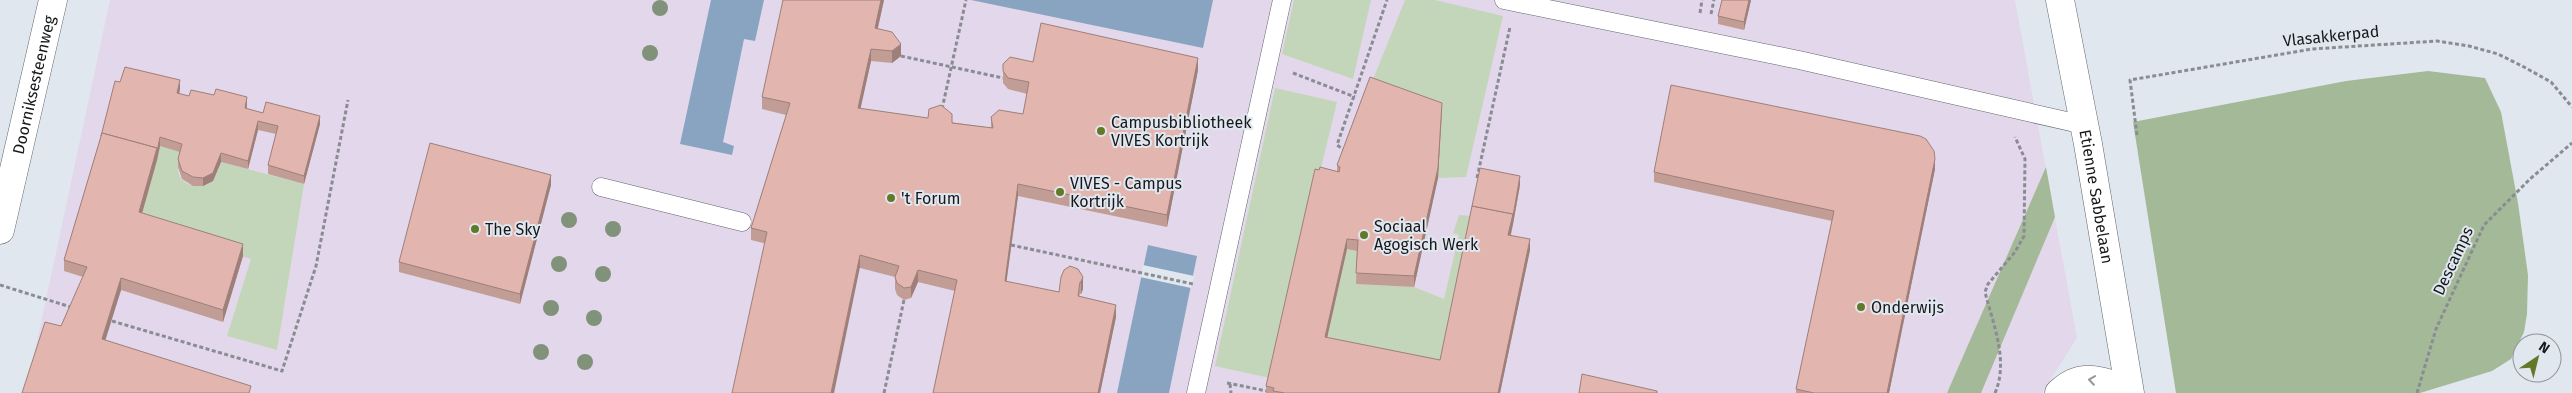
<svg xmlns="http://www.w3.org/2000/svg" width="2572" height="393" font-family="'Fira Sans',sans-serif">
<rect width="100%" height="100%" fill="#e1e7ef"/>
<path fill="#e3d7eb" d="M110 0H2015L2077 338 2042 393H26Z"/>
<g fill="#c4d6b9">
<path d="M1294 0H1371L1353 79 1282 54Z"/>
<path d="M1405 0H1435L1503 16 1466 177 1438 178 1442 113 1370 87Z"/>
<path d="M1275 88 1337 102 1270 378 1215 366Z"/>
<path d="M160 146 182 152C180 158 178 163 178 169 179 188 201 189 213 181L221 162 304 184 277 350 227 336 251 259 139 224Z"/>
<path d="M1459 215 1472 216 1440 371 1325 347 1347 249 1358 251 1356 284 1414 287 1444 299 1459 235 1453 233Z"/>
</g>
<g fill="#a4b997">
<path d="M2428 71 2485 78 2501 112 2518 203 2528 275 2527 314 2524 332 2511 359 2492 371 2420 393H2176L2133 122 2346 81Z"/>
<path d="M2046 167 2055 217 1981 393H1947Z"/>
</g>
<g fill="#89a4c1">
<path d="M711 0H764L755 41 744 39 723 142 734 146 732 155 680 144Z"/>
<path d="M971 0H1213L1203 48Z"/>
<path d="M1148 245 1197 256 1169 393H1117Z"/>
</g>
<path fill="#e1e7ef" d="M1143 265 1194 276 1191 288 1140 277Z"/>
<g fill="none" stroke-linecap="round" stroke-linejoin="round">
<defs>
<g id="service">
<path d="M1504 0 1799 60 2084 125"/>
<path d="M601 187 742 222"/>
<path d="M1196 393 1282 0"/>
</g>
<g id="minor">
<path id="s1" d="M2060 0 2088 144 2130 393"/>
<path d="M2059 393C2083 370 2101 382 2129 390"/>
</g>
<g id="primary">
<path id="s2" d="M0 230 53 0"/>
</g>
</defs>
<use href="#service" stroke="#60666c" stroke-width="19"/>
<use href="#minor" stroke="#60666c" stroke-width="29"/>
<use href="#primary" stroke="#60666c" stroke-width="29"/>
<g stroke="#898d93" stroke-width="3" stroke-dasharray="4 2.5" stroke-linecap="butt">
<path d="M1700 13 1702 0"/>
<path d="M1711 14 1714 0"/>
<path d="M901 56 1003 78"/>
<path d="M1293 73 1355 97"/>
<path d="M942 109 966 0"/>
<path d="M2137 135 2130 80 2312 49 2437 41 2469 46 2498 54 2524 67 2551 82 2572 107"/>
<path d="M1346 151 1337 145 1387 0"/>
<path d="M1477 178 1510 27"/>
<path d="M1011 245 1193 284"/>
<path d="M0 285 74 308"/>
<path d="M112 321 282 371 316 266 348 100"/>
<path d="M1227 383 1267 391"/>
<path d="M1230 384 1231 393"/>
<path d="M884 393 904 300"/>
<path d="M1995 393C2009 361 1993 324 1985 292L1988 284 2015 252 2024 236 2025 159 2015 137"/>
<path d="M2417 393 2436 329 2484 225 2530 179 2572 143"/>
</g>
<use href="#service" stroke="#fff" stroke-width="18"/>
<use href="#minor" stroke="#fff" stroke-width="28"/>
<use href="#primary" stroke="#fff" stroke-width="28"/>
</g>
<g fill="#80927a">
<circle cx="660" cy="8" r="8"/>
<circle cx="650" cy="53" r="8"/>
<circle cx="569" cy="220" r="8"/>
<circle cx="613" cy="229" r="8"/>
<circle cx="559" cy="264" r="8"/>
<circle cx="603" cy="274" r="8"/>
<circle cx="551" cy="308" r="8"/>
<circle cx="594" cy="318" r="8"/>
<circle cx="541" cy="352" r="8"/>
<circle cx="585" cy="362" r="8"/>
</g>
<g fill="#c29d96">
<path d="M884 0 878 28 901 56 892 63 871 61 860 109 991 128V117L1023 114 1027 94 1008 89 1003 83V64L1033 62 1198 70 1167 227 1018 196 1006 282 1059 292 1083 277V289L1081 294H1080L1079 297 1116 317 1100 393H933L955 291 918 282 911 298 904 300 897 295 895 289V277L751 240V228L786 115 762 109V97Z"/>
<path d="M1722 0H1751L1744 30 1718 24V16Z"/>
<path d="M180 89 179 94 247 106 246 109 263 113 320 124 304 184 268 174V165L276 134 258 130 248 169 221 162 213 181 203 186H193L182 179 178 167V159L180 152 160 146 157 160 142 213 243 256 223 322 121 290 105 340 251 393 61 326 83 277 64 271V260L101 136Z"/>
<path d="M1442 113 1438 178 1414 287 1356 284 1357 251 1347 249 1327 338 1440 360 1520 185 1511 235 1530 250 1500 393H1266V386L1319 170 1337 172V165Z"/>
<path d="M1935 169 1889 393H1796V389L1832 221 1654 182V172Z"/>
<path d="M551 185 520 304 399 272V262Z"/>
</g>
<g fill="#9e7f7a">
<path d="M881 0H884L875 40V28Z"/>
<path d="M1749 0H1751L1744 30V22Z"/>
<path d="M901 44V56L892 63V51Z"/>
<path d="M871 49V61L858 120V108Z"/>
<path d="M1198 58V70L1167 227V215Z"/>
<path d="M180 80V89L177 102V93Z"/>
<path d="M247 97V106L245 116V108Z"/>
<path d="M1442 103 1438 178 1414 287V276Z"/>
<path d="M320 116V124L304 184V176Z"/>
<path d="M258 121V130L248 169V161Z"/>
<path d="M160 137V146L157 160 139 224V212Z"/>
<path d="M221 153V162L213 181 203 186V178Z"/>
<path d="M1935 159V169L1889 393H1887Z"/>
<path d="M551 175V185L520 304V294Z"/>
<path d="M1520 176V185L1513 224V216Z"/>
<path d="M1018 184V196L1005 293V281Z"/>
<path d="M1513 214V224L1508 245V235Z"/>
<path d="M1347 239V249L1325 347V337Z"/>
<path d="M1530 239V250L1500 393H1498Z"/>
<path d="M243 244V256L223 322V310Z"/>
<path d="M860 255V267L834 393H831Z"/>
<path d="M918 270V282L911 298V287Z"/>
<path d="M1083 277V289L1081 294V282Z"/>
<path d="M121 278V290L102 351V339Z"/>
<path d="M1116 305V317L1100 393H1098Z"/>
</g>
<g fill="#e2b6ae" stroke="#9e7f7a">
<path d="M783 0H881L875 28 892 32 901 44 892 51 871 49 858 108 928 118 929 109 941 105 952 114V123L993 128 991 117 999 110 1023 114 1029 82 1008 78 1003 71V64L1010 57 1033 62 1041 23 1198 58 1167 215 1018 184 1005 281 1059 292 1061 277 1064 270 1070 266 1078 269 1083 277 1081 282H1080L1078 296 1116 305 1098 393H933L957 280 918 270 911 287 904 288 897 283 895 277 899 266 860 255 831 393H732L767 232 751 228 790 103 762 97Z"/>
<path d="M1722 0H1749L1744 22 1718 16Z"/>
<path d="M125 67 180 80 177 93 189 96 191 90 214 95 216 89 247 97 245 108 263 113 266 102 320 116 304 176 268 165 278 126 258 121 248 161 221 153 213 173 203 178 193 177 182 171 178 159 182 144 160 137 157 152V148L102 133 101 136 115 81 120 82Z"/>
<path d="M1370 77 1442 103 1438 168 1414 276 1356 273 1358 240 1347 239 1325 337 1440 360 1472 206 1513 214 1508 235 1530 239 1498 393H1285L1273 391 1274 388 1266 386 1315 169 1319 170 1320 167 1339 172 1340 167 1337 165Z"/>
<path d="M1671 85 1920 136 1926 139 1934 151 1935 159 1887 393H1814L1796 389 1834 211 1654 172Z"/>
<path d="M102 133 157 148 139 212 243 244 223 310 121 278 102 339 251 386 249 393H22L45 322 61 326 87 267 64 260Z"/>
<path d="M430 143 551 175 520 294 399 262Z"/>
<path d="M1480 168 1520 176 1513 216V214L1472 206Z"/>
<path d="M1582 374 1657 391V393H1579Z"/>
</g>
<defs><path id="oneway-chevron" d="M-2-3.5L2.5 0L-2 3.5" fill="none" stroke-width="1.6" stroke-linecap="round" stroke-linejoin="round" transform="scale(1.25)"/></defs>
<use stroke="#969798" href="#oneway-chevron" transform="translate(2092 380) rotate(-172)"/>
<g fill="#637929" stroke="#e1e7ef" stroke-width="2">
<circle cx="1101" cy="131" r="5"/>
<circle cx="1060" cy="192" r="5"/>
<circle cx="891" cy="198" r="5"/>
<circle cx="475" cy="229" r="5"/>
<circle cx="1364" cy="235" r="5"/>
<circle cx="1861" cy="307" r="5"/>
</g>
<g text-anchor="middle" dominant-baseline="central" stroke-width="4" stroke-linejoin="round" paint-order="stroke">
<g font-size="16" fill="#16181b" stroke="#e1e7ef">
<text transform="translate(2331 36) rotate(-6)">Vlasakkerpad</text>
<text stroke="none"><textPath href="#s2" startOffset="149">Doorniksesteenweg</textPath></text>
<text stroke="none"><textPath href="#s1" startOffset="200">Etienne Sabbelaan</textPath></text>
<text transform="translate(2453 261) rotate(-65)">Descamps</text>
</g>
<g font-size="16" fill="#16181b" stroke="#e1e7ef" text-anchor="start">
<text x="1111" y="122">Campusbibliotheek<tspan x="1111" dy="18">VIVES Kortrijk</tspan></text>
<text x="1070" y="183">VIVES - Campus<tspan x="1070" dy="18">Kortrijk</tspan></text>
<text x="901" y="198">'t Forum</text>
<text x="1374" y="226">Sociaal<tspan x="1374" dy="18">Agogisch Werk</tspan></text>
<text x="485" y="229">The Sky</text>
<text x="1871" y="307">Onderwijs</text>
</g>
</g>
<g transform="translate(2537 358) rotate(35)"><circle r="24" fill="#e1e7ef" stroke="#90949a"/>
<path d="M0-4L9 19L0 12L-9 19Z" fill="#637929"/>
<text y="-8" font-size="14" font-weight="bold" text-anchor="middle" fill="#16181b">N</text>
</g>
</svg>
